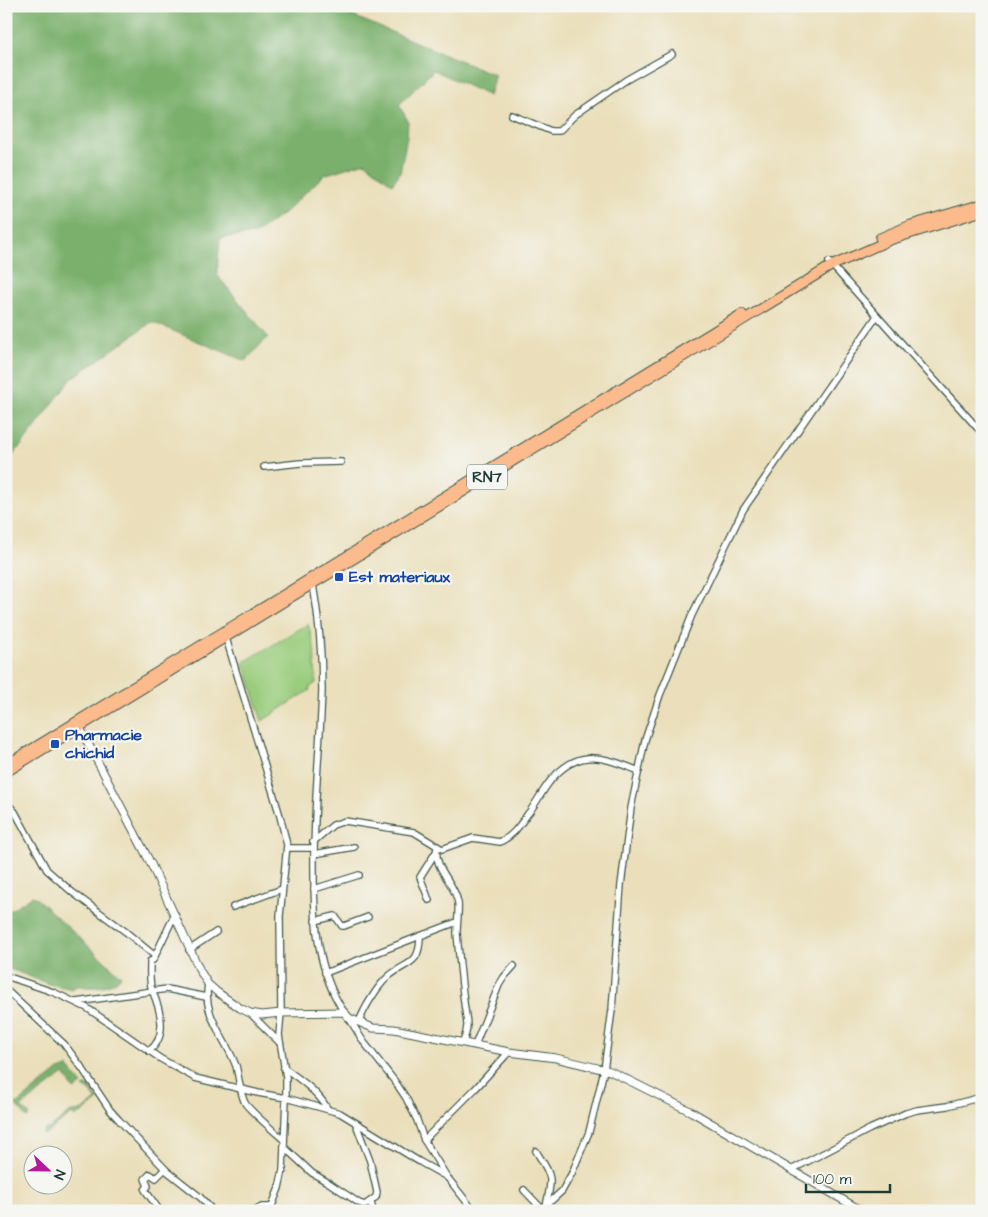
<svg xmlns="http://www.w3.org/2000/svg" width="988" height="1217" font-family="'Architects Daughter',sans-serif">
<rect width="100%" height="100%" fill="#f6f6f2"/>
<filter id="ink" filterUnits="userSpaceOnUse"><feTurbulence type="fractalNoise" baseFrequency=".02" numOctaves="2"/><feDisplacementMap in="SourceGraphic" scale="10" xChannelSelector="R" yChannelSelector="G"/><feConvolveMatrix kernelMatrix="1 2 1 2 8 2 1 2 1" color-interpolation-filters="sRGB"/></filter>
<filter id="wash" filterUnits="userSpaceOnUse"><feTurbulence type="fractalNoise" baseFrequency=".0096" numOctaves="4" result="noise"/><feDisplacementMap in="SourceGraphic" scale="20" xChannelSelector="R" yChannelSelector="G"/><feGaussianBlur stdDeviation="1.12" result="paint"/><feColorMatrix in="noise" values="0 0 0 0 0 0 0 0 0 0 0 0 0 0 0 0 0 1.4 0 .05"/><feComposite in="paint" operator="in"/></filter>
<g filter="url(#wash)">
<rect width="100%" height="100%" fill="#eadfba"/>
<path fill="#99cc7c" stroke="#5c8458" d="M308 624 314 646 316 683 309 688 310 690 262 721 244 662Z"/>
<g fill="#7ab06c" stroke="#4c7650">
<path d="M6 6H329L495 75 489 96 434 70 399 105 408 121 407 137 400 173 392 184 365 162 324 175 284 213 255 234 220 238 217 275 268 337 245 361 152 322 71 379 32 432 6 464Z"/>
<path d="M32 896 36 898 121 976C115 985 98 988 87 987 81 987 78 983 73 989 65 987 57 986 49 984 34 979 21 972 6 968V913Z"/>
<path d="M68 1067 82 1084 74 1090 64 1074 21 1107 30 1115 27 1118 16 1105 59 1070Z"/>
<path d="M85 1086H90L98 1100 82 1113 74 1117 72 1114 48 1132 44 1134 42 1133 45 1129H49L71 1112C82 1113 87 1107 96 1100L91 1092 83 1087Z"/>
</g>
</g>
<g filter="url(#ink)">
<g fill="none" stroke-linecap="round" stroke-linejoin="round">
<defs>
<g id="minor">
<path d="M512 115 551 131H559L575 115 626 80 672 54"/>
<path d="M829 262 982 433"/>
<path d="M264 467 300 463 341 462"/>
<path d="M313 584C319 619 322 655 322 690 320 751 313 812 314 873 314 921 317 971 344 1012"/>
<path d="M226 638 280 816 287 845 280 916 281 1013 279 1035 286 1077V1098L283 1170 279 1188 270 1211"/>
<path d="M6 802 15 812 47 870 72 892 126 932 155 956"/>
<path d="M313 842 333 825 345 821 414 832 442 849 473 838 500 842C513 836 519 826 527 815 536 804 542 791 551 780 579 747 604 757 639 771"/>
<path d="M437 847C433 869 455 882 458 903 459 910 457 924 457 933 459 956 461 979 464 1002 466 1022 470 1022 463 1043"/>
<path d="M287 848H313"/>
<path d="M314 854 354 847"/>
<path d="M314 889 359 875"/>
<path d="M429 900 420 877 436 852"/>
<path d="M233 907 282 889"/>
<path d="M315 921 335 916 342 926H344L368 917"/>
<path d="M189 950 216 932"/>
<path d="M325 973 420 936"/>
<path d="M6 976 53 992 87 1008 161 1059 195 1078 258 1093 286 1098 340 1113 420 1162 447 1177"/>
<path d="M208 984C202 1016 226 1038 236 1066 239 1077 240 1094 245 1103 250 1111 276 1133 284 1140"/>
<path d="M6 990 64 1044 82 1068 110 1110 119 1120 167 1171 200 1197 213 1211"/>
<path d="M76 1002 167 989 206 997"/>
<path d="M250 1013 280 1043"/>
<path d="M349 1018 363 1041 396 1083 406 1098 417 1120 424 1140 447 1177 474 1211"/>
<path d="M359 1022C364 1009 377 986 389 976 407 961 420 966 420 936L457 922"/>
<path d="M475 1045 499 985 504 977 514 966"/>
<path d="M149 1051C169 1036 160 1009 152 990 149 983 150 971 150 963V961L153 960 175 914"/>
<path d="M284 1068C300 1079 318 1092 327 1108"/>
<path d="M424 1140 475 1089 509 1052"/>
<path d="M284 1147 312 1173 329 1183 359 1203 365 1205 376 1197 377 1192 370 1161 356 1124"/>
<path d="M536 1151C552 1177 553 1176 546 1206"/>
<path d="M791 1170 870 1129 906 1113 917 1110 947 1106 982 1097"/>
<path d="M524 1190 542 1209"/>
<path d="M371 1202 373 1211"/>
<path d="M160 1211 145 1190 148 1186 145 1179 150 1174 156 1178 165 1169"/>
<path d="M252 1211 262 1207H272"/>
<path d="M540 1211 562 1191 572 1173 589 1132 599 1091 604 1070 612 1010 621 885 631 808 645 740 660 695 692 615 743 510 877 316"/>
</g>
<path id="tertiary" d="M78 724 151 864 200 971 208 984 217 992 240 1008 250 1013 262 1015 281 1013 344 1012 349 1018 373 1028 394 1029 509 1052 556 1058 610 1071 692 1112 862 1211"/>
<g id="trunk">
<path d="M880 238 911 225 982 204"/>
<path d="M6 765 742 314"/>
<path d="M6 772 831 266 890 240 982 211"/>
</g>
</defs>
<use href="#minor" stroke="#3d5548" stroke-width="8"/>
<use href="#tertiary" stroke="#3d5548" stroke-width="9"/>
<use href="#trunk" stroke="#3d5548" stroke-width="11"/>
<use href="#minor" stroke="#fff" stroke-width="5.5"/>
<use href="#tertiary" stroke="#fff" stroke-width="7"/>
<use href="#trunk" stroke="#fbbb8d" stroke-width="9"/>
</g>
</g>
<g fill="#1a4fb4" stroke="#f6f6f2" stroke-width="2">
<rect x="334" y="572" width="10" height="10" rx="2.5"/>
<rect x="50" y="739" width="10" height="10" rx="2.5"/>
</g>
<g text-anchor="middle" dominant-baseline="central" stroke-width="4.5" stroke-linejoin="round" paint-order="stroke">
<rect fill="#f6f6f2" stroke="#60746d" stroke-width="1" x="467" y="464.5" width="40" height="25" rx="4"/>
<g font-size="15" font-weight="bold" fill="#1f3d34">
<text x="487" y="477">RN7</text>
</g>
<g font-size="16" font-weight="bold" fill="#164399" stroke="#f6f6f2" text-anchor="start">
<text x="349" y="577">Est materiaux</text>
<text x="65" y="735">Pharmacie<tspan x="65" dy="18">chichid</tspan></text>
</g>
</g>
<rect width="988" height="1217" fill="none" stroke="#f6f6f2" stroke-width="25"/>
<g transform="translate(48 1170) rotate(112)"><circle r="24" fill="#f6f6f2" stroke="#a0aca6"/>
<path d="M0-4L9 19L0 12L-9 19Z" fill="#b5179e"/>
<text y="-8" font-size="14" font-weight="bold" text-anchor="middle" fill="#1f3d34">N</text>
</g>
<path d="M806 1184v8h84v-8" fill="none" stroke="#1f3d34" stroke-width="2.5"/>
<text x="813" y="1184" font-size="15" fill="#1f3d34" stroke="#f6f6f2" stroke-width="4" paint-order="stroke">100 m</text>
</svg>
